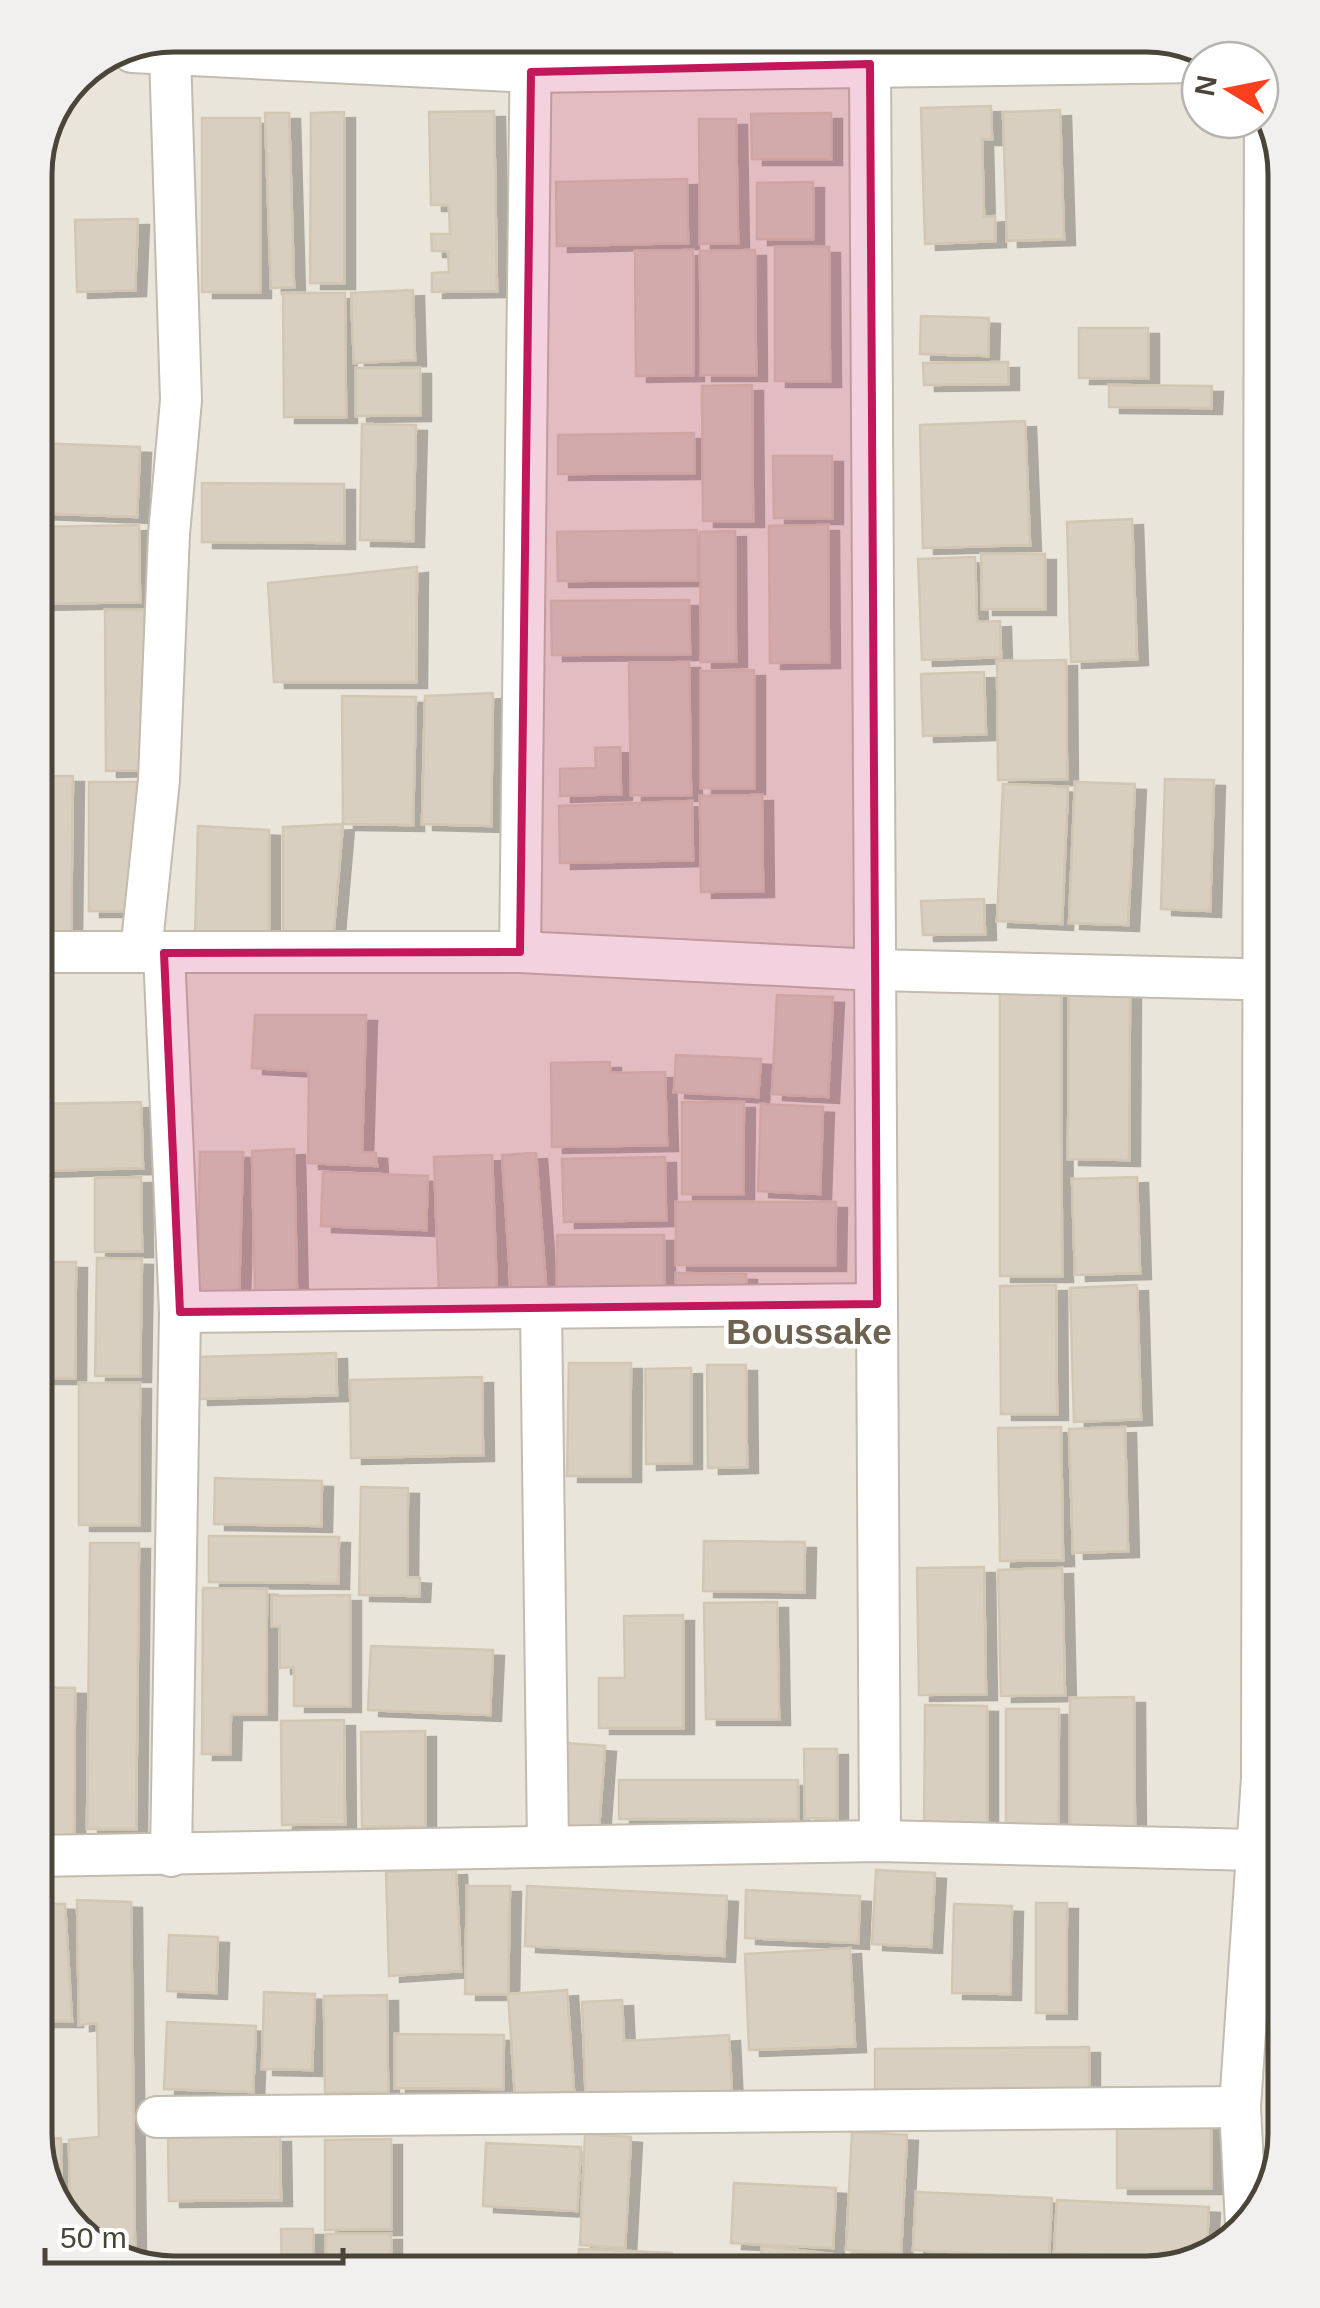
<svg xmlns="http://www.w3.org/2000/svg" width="1320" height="2308" font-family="Arial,sans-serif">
<defs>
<filter id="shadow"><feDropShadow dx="11" dy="6" stdDeviation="0" flood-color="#0004"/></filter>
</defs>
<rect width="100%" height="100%" fill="#f6f3ec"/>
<path fill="#eae5da" d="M174 35H1156L1225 60H1200V120H1260L1271 113 1285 174V2135L1262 2211 1207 2259 1146 2273H165L97 2250 49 2195 35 2134V166L76 75Z"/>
<g fill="#d8cfc1" stroke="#d3c7b4" stroke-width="2.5" filter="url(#shadow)">
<path d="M991 106 992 139H982L984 217 995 216V241L925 244 921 108Z"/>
<path d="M1060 110 1064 239 1007 241 1003 112Z"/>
<path d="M494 111 497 291 432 292V273L449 272 448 251H432L431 234H450L449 205H431L429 112Z"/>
<path d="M344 112V283H310L311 113Z"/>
<path d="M265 113H289L294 287 271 288Z"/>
<path d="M831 113V159H752L751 114Z"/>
<rect x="202" y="118" width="58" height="174"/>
<path d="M699 119H736L738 243 700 244Z"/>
<path d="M687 179 688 243 557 246 556 182Z"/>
<path d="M813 182V239H757V183Z"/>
<path d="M138 219 135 290 77 292 75 220Z"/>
<path d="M775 247H829L830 381H775Z"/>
<path d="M693 250V375L636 376 635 251Z"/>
<path d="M755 250 756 375H701L700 251Z"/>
<path d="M413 290 415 360 354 363 351 293Z"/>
<path d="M283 293H345L346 417H284Z"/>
<path d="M921 316 989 318 988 356 920 354Z"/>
<rect x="1079" y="328" width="69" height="50"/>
<path d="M1008 362V384L924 385 923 363Z"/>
<path d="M356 368H420V415L356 416Z"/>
<path d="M752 385 753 521H703L702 386Z"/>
<path d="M1109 385 1212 386 1211 408 1109 407Z"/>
<path d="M1025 421 1030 545 923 548 920 425Z"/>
<path d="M362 424 416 425 413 541 360 540Z"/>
<path d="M694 433V473L558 474V435Z"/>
<path d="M35 443 140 447 137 517 35 513Z"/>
<path d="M773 456H832V518H774Z"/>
<path d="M202 483 344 484V543L202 542Z"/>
<path d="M1132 519 1137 659 1071 662 1067 522Z"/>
<path d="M139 525 140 602 35 604V527Z"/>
<path d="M828 525 829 662 770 663 769 526Z"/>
<path d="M697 530V580L558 581 557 532Z"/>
<path d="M735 531 736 661 701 662 700 532Z"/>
<path d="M981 554H1045V609H982Z"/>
<path d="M975 557 977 622 1000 621 1001 657 922 660 918 559Z"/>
<path d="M417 567 416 682H274L268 583Z"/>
<path d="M689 600 690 654 552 655 551 601Z"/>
<path d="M105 610H144L146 770 106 771Z"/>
<path d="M1066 660 1067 779 998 780 997 661Z"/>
<path d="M689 662 691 795H631L629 663Z"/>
<path d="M754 670V788H701V671Z"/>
<path d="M984 672 986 734 923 736 921 674Z"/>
<path d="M493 693 491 826 422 824 425 696Z"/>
<path d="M342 696 416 697 413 825 343 824Z"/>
<path d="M620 747 621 794 560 796V769L596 768 595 748Z"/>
<path d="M35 776H73L71 933H35Z"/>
<path d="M1165 779 1214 780 1210 911 1161 909Z"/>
<rect x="89" y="782" width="48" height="129"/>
<path d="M1075 782 1135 784 1128 925 1069 923Z"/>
<path d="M1003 784 1068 787 1062 924 997 921Z"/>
<path d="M762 795 763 891 701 892 700 796Z"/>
<path d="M692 801 693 860 560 863 559 806Z"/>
<path d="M343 824 333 939 283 940V827Z"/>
<path d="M198 826 269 830V940H195Z"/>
<path d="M984 899 985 934 923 935 921 901Z"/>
<path d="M1069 990 1130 991 1129 1160 1068 1159Z"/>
<path d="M1000 992H1061L1062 1276H1000Z"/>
<path d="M777 995 833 997 828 1097 772 1094Z"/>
<path d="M255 1015H366L362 1152 376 1153 377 1166 308 1163 309 1071 252 1068Z"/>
<path d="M676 1055 761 1059 758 1097 674 1092Z"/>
<path d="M610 1062V1073L665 1072 667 1145 552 1147 551 1063Z"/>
<path d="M141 1102 143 1168 35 1171V1104Z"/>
<path d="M682 1102H744L743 1194H682Z"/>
<path d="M761 1104 823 1107 820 1194 758 1191Z"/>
<path d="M294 1149 297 1294 255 1295 252 1151Z"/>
<path d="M200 1152H243L239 1294 197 1292Z"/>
<path d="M536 1153 546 1286 511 1289 502 1155Z"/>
<path d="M492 1155 497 1294 439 1296 434 1157Z"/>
<path d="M665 1157 666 1220 564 1222 562 1159Z"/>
<path d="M323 1172 428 1176 426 1230 321 1226Z"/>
<path d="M141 1177 142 1251 95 1252V1178Z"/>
<path d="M1137 1177 1140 1273 1075 1275 1072 1179Z"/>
<path d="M676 1202H836L835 1265H676Z"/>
<rect x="557" y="1235" width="107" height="61"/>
<path d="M97 1258 142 1259 140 1376H95Z"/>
<path d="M35 1262H76L75 1378H35Z"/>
<path d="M676 1273 746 1274V1302H676Z"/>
<path d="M1056 1285 1057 1414H1001L1000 1286Z"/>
<path d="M1137 1285 1141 1419 1074 1422 1070 1288Z"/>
<path d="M336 1353 337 1395 197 1399V1357Z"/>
<path d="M569 1363H631L630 1476H567Z"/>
<path d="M707 1365H746L747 1467 708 1468Z"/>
<path d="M691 1368V1463L646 1464 645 1369Z"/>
<path d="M482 1377 483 1455 351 1458 350 1380Z"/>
<path d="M79 1383H140L139 1525H79Z"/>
<path d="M1061 1427 1063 1560 1000 1561 998 1428Z"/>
<path d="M1125 1427 1128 1551 1073 1553 1069 1429Z"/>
<path d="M215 1478 322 1481 321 1526 214 1524Z"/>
<path d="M361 1487 408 1488 407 1577 420 1578 419 1596 359 1595Z"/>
<path d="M209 1536 339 1537 338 1583 209 1582Z"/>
<path d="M704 1541 805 1542 804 1592 703 1591Z"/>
<path d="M90 1543H139L136 1829H87Z"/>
<path d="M984 1567 986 1694 919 1695 917 1568Z"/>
<path d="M1062 1568 1065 1695 1001 1696 998 1570Z"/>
<path d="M203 1588 267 1589 266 1714H231L230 1754H202Z"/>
<path d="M350 1595V1706H294V1667L280 1668V1626H272V1596Z"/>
<path d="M777 1602 779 1719H706L704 1603Z"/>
<path d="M683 1615V1728H599V1678H625L624 1616Z"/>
<path d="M371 1646 493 1650 490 1715 368 1710Z"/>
<path d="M35 1687 75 1688 74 1841H35Z"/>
<path d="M1134 1697 1135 1838 1070 1839V1698Z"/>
<path d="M925 1705 987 1706V1834H924Z"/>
<path d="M1006 1709H1059L1058 1836H1006Z"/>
<path d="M344 1720 345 1824 282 1825 281 1721Z"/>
<path d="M425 1731V1826L362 1827 361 1732Z"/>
<path d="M566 1743 605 1746 599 1829 560 1827Z"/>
<path d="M804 1749H837V1819L805 1818Z"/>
<rect x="619" y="1780" width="179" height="39"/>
<path d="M456 1869 461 1971 389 1976 386 1872Z"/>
<path d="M876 1870 935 1873 931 1947 872 1944Z"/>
<path d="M467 1886H510L508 1994H465Z"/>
<path d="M527 1886 727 1896 724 1956 525 1946Z"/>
<path d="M746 1890 860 1896 858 1943 745 1938Z"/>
<path d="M77 1900 131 1902 135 2252H124V2259L97 2250 70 2219 69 2140 99 2137 97 2023 79 2025Z"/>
<path d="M35 1903 65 1904 72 2021H35Z"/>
<path d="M1036 1903H1067L1066 2013H1036Z"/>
<path d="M954 1904 1012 1906 1010 1994 952 1993Z"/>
<path d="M169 1935 218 1937 216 1993 167 1991Z"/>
<path d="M850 1948 855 2046 749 2050 745 1954Z"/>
<path d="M567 1990 574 2091 515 2095 508 1994Z"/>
<path d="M264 1992 315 1994 312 2070 262 2069Z"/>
<path d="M387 1995 388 2092 325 2093 324 1996Z"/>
<path d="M622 2000 624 2041 729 2035 732 2097 586 2104 582 2002Z"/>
<path d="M167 2022 256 2026 253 2092 164 2089Z"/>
<path d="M395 2034 504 2035 503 2089 395 2088Z"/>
<path d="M1089 2047V2097L875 2100V2049Z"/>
<rect x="1117" y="2124" width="94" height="64"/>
<path d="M852 2132 907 2135 901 2253 846 2250Z"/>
<path d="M585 2134 631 2137 625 2248 580 2245Z"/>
<path d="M280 2136 281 2200 169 2201 168 2138Z"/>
<path d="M61 2138 62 2209 49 2195 36 2139Z"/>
<path d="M391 2139V2229L325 2230V2140Z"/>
<path d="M486 2143 581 2147 577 2211 483 2206Z"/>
<path d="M734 2183 836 2188 833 2248 731 2243Z"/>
<path d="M916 2192 1052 2198 1049 2257 913 2250Z"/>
<path d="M1057 2200 1209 2207 1206 2259 1054 2253Z"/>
<path d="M281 2229H313V2273H282Z"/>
<rect x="326" y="2234" width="65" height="39"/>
<path d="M762 2246 850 2256 848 2273H759Z"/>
<path d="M579 2249 672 2253 671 2273H578Z"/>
<path d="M852 2252 944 2262 942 2273H849Z"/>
<path d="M403 2264 444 2269V2273H402Z"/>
<path d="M1038 2267 1148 2273H1038Z"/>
<path d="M163 2268H275V2273H165Z"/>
</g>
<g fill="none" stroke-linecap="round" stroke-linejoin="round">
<defs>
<g id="minor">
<path d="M132 52 531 72 1200 62"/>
<path d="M870 64 880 1841"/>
<path d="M35 952H520L875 970 1285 980"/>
<path d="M141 952 159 780 169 534 181 400 170 54"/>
<path d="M520 952 531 35"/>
<path d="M164 953 180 1312 171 1856"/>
<path d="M541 1309 548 1845"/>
<path d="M180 1312 877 1304"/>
<path d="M35 1856 880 1841 1256 1850"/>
<path d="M157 2117 1240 2107"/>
<path d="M1246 2225 1240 2107 1262 1778 1265 107"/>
</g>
</defs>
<use href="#minor" stroke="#c2bbae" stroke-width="44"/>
<use href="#minor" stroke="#fff" stroke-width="40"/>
</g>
<path fill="#c2185b" fill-opacity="0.2" stroke="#c2185b" stroke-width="8" stroke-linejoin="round" d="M870 64 877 1304 180 1312 164 953 520 952 531 72Z"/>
<g text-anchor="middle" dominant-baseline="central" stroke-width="9" stroke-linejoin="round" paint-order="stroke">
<g font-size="35" font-weight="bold" fill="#6e6250" stroke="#fff">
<text x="809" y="1331">Boussake</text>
</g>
</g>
<path d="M0 0H1320V2308H0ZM174 52H1146A122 122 0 0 1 1268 174V2134A122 122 0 0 1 1146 2256H174A122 122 0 0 1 52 2134V174A122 122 0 0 1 174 52Z" fill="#f1f0ef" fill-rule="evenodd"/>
<path fill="none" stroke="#4b4439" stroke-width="5" d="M174 52H1146A122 122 0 0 1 1268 174V2134A122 122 0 0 1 1146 2256H174A122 122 0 0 1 52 2134V174A122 122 0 0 1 174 52Z"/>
<g transform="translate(1230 90) rotate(280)"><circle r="48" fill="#ffffff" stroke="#b7b4b0" stroke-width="2.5"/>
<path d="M0-8L18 38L0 25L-18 38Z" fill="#fc3f1d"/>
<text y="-15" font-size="28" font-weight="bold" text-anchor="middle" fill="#4b4439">N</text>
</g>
<path d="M45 2248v15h298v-15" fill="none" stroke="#4b4439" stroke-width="5"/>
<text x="60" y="2248" font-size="30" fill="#4b4439" stroke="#ffffff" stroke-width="8" paint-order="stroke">50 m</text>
</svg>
